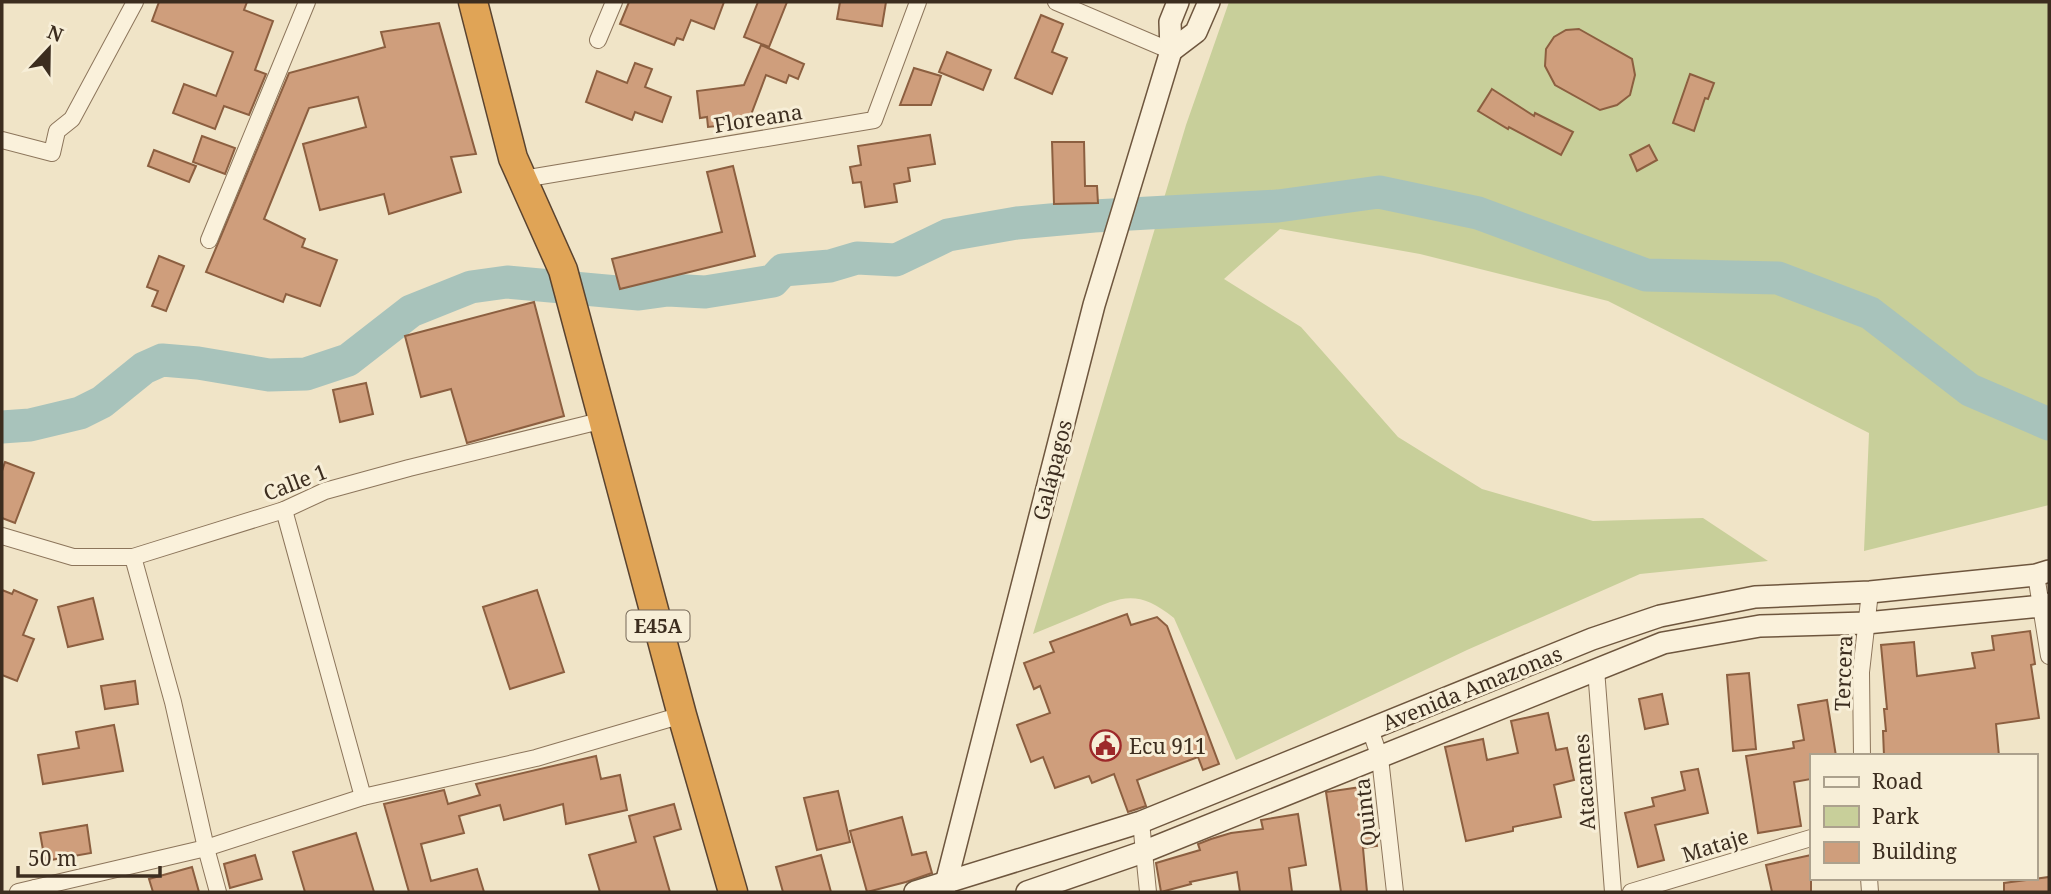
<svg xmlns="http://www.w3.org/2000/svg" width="2051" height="894" font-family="'Noto Serif',serif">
<rect width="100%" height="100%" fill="#f0e4c7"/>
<path fill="#c8cf9a" d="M1229 2H2049V505L1864 551 1869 433 1608 301 1420 254 1280 229 1224 279 1301 327 1398 437 1482 489 1593 521 1703 518 1768 561 1640 574 1467 650 1236 760 1174 618C1138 589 1122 596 1084 613 1067 620 1050 627 1033 634L1186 125Z"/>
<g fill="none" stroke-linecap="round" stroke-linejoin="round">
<path stroke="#a8c3bb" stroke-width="33" d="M2 427 30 425 80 413 102 402 144 368 162 360 198 363 269 375 306 374 348 360 411 311 471 287 507 282 639 294 668 290 705 292 773 281 783 270 830 266 857 258 896 260 948 235 1017 223 1094 216 1278 206 1379 192 1478 213 1646 275 1778 278 1870 313 1970 390 2049 424"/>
</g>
<g fill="#cf9e7c" stroke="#8c5f40" stroke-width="2">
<path d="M159 2H247L244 10 273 21 255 70 266 74 249 115 224 106 215 129 173 113 184 84 216 96 233 52 152 21Z"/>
<path d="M629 2H724L714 29 691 20 683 40 677 38 674 45 620 24Z"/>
<path d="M758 2H787L769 47 744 37Z"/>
<path d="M840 2H886L882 26 837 19Z"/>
<path d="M1041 15 1063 24 1052 52 1067 58 1052 94 1015 78Z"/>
<path d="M439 23 476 154 451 157 461 192 389 214 384 194 320 210 303 144 366 127 358 97 309 108 264 219 305 239 302 247 337 260 320 306 286 294 283 302 206 272 289 73 385 47 381 32Z"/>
<path d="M1579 29 1632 59 1635 75 1630 95 1617 105 1600 110 1555 85 1545 66 1546 49 1554 37 1566 30Z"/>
<path d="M761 45 804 64 798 79 789 75 786 83 766 75 746 128 737 124 708 127 707 117 700 118 697 91 744 85Z"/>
<path d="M947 52 991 70 983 90 939 72Z"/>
<path d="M635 63 652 69 645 87 671 97 662 122 635 112 632 120 586 102 597 71 627 83Z"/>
<path d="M914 68 941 76 931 105H900Z"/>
<path d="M1690 74 1714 83 1708 99 1705 98 1694 131 1673 123Z"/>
<path d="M1492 89 1534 116 1535 113 1573 132 1561 155 1509 127 1508 129 1478 111Z"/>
<path d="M930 135 935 164 908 168 910 181 894 184 897 202 865 207 861 182 853 183 850 167 861 165 858 146Z"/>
<path d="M202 136 235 148 225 174 193 162Z"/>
<path d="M1052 142H1084L1085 186H1097L1098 203 1054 204Z"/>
<path d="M1649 145 1657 160 1637 171 1630 155Z"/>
<path d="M154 150 196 166 189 182 148 166Z"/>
<path d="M733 166 755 256 620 289 612 259 722 232 707 172Z"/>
<path d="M159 256 184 266 166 311 152 306 158 291 147 287Z"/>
<path d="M534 302 564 416 467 443 451 389 421 397 405 336Z"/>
<path d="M366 383 373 414 340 422 333 390Z"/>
<path d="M5 462 34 473 15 523 2 518V471Z"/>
<path d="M2 590 12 594 14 590 37 600 23 635 34 639 17 681 2 675Z"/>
<path d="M537 590 564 672 510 689 483 607Z"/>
<path d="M93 598 103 639 68 647 58 607Z"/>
<path d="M1127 614 1131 625 1157 617 1167 626 1219 764 1203 770 1198 757 1137 780 1146 806 1128 812 1114 774 1092 783 1089 776 1055 788 1043 757 1031 762 1017 725 1050 713 1040 686 1034 689 1024 663 1054 652 1050 642Z"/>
<path d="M2030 631 2035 664 2031 665 2039 718 1996 724 1999 756H1884L1883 731H1886L1884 709H1887L1881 645 1914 642 1917 676 1975 668 1972 653 1994 650 1992 636Z"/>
<path d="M1749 673 1756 749 1733 751 1727 675Z"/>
<path d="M135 681 138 704 105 709 101 686Z"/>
<path d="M1662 694 1668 724 1645 729 1639 699Z"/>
<path d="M1827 700 1836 756H1811V779L1794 782 1801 826 1758 833 1746 756 1794 748 1793 742 1804 740 1798 705Z"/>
<path d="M1548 713 1556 750 1567 748 1574 780 1554 785 1561 817 1513 827V831L1466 841 1445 747 1483 739 1487 760 1518 753 1511 721Z"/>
<path d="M114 725 123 771 43 784 38 755 79 748 76 732Z"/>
<path d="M596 756 601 779 620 775 627 810 566 824 563 804 504 820 500 805 459 816 464 833 421 844 431 881 477 869 484 892H409L384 804 444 790 448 804 480 795 476 784Z"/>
<path d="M1698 769 1708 813 1655 825 1664 860 1638 867 1625 813 1654 806 1652 798 1685 790 1681 772Z"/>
<path d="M1368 786 1377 846 1363 848 1367 892H1341L1326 792Z"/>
<path d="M838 791 850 842 817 850 804 798Z"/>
<path d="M674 804 681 829 654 837 670 892H600L589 855 636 842 629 816Z"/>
<path d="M1298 814 1306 865 1289 868 1292 892H1240L1237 872 1190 882 1191 884 1161 892 1156 863 1200 850 1198 844 1211 839 1231 833 1263 829 1261 820Z"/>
<path d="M902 817 912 855 926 852 932 873 906 882 867 892 850 831Z"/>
<path d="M87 825 91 853 45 861 40 833Z"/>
<path d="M356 833 374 892H305L293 852Z"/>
<path d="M255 855 262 879 230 888 224 864Z"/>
<path d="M821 855 831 892H783L776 867Z"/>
<path d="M1811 855V892H1772L1766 865Z"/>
<path d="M192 867 199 892H153L149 879Z"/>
<path d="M2049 877V892H2004V883Z"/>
</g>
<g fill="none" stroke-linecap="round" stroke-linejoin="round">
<defs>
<g id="street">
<path d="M1056 2 1171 51"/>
<path d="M598 40 614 2"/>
<path d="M2 140 52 153 57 131 72 119 135 2"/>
<path d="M523 179 874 120 918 2"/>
<path d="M209 240 307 2"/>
<path d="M284 510 363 797"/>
<path d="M2 536 73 557H133L284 510 325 491 409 468 604 420"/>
<path d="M133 557 173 702 206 848 218 892"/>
<path d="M2036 575 2049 656"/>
<path d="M1596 669 1613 892"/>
<path d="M1370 729 1380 758 1395 892"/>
<path d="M1862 756 1861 672 1870 592"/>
<path d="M1141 822 1148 892"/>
<path d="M1869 878 1870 892"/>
<path d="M18 892 35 888"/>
<path d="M36 892 35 888 206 848 363 797 536 758 682 715"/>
<path d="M1631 892 1811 838"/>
</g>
<g id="secondary">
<path d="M1171 51 1196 32 1209 2"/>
<path d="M944 891 1094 305 1171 51 1170 22 1178 2"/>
<path d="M915 892 1141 822 1592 639 1660 616 1755 597 1870 592 2036 575 2049 571"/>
<path d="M1027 892 1143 852 1663 643 1760 626 1866 623 2042 606 2049 604"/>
</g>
<path id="highway" d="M473 2 513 158 563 270 682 715 733 892"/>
</defs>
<use href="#street" stroke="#8c755b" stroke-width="18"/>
<use href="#secondary" stroke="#6e563e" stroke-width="24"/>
<use href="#highway" stroke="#5a432f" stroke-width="31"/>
<use href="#street" stroke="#faf1db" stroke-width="16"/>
<use href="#secondary" stroke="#faf1db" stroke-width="21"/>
<use href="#highway" stroke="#e0a456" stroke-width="28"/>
</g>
<defs>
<symbol id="civic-ring" viewBox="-11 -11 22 22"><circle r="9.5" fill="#f7eed7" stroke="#9d292a" stroke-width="1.5"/><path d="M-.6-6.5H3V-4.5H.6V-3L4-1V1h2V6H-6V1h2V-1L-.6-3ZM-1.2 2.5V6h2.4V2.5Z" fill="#9d292a"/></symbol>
</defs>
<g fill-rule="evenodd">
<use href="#civic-ring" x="1088" y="728" width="35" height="35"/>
</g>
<g text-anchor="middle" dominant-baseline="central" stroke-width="6" stroke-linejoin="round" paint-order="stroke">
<rect fill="#f7eed7" stroke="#746756" stroke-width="2" x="626.5" y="610.5" width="63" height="31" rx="5"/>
<g font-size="19" font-weight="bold" fill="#3c2d1f">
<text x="658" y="626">E45A</text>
</g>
<g font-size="21" fill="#3c2d1f" stroke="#f7eed7">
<text transform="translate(758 118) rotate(-9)">Floreana</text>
<text transform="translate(1052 470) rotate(-76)">Galápagos</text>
<text transform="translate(295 482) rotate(-21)">Calle 1</text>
<text transform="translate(1843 673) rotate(-88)">Tercera</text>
<text transform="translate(1472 688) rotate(-22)">Avenida Amazonas</text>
<text transform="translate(1584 782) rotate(-94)">Atacames</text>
<text transform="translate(1365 812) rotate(-96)">Quinta</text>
<text transform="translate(1715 845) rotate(-17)">Mataje</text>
</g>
<g font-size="21" fill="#3c2d1f" stroke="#f7eed7" text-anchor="start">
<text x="1129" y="746">Ecu 911</text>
</g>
</g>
<rect width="2051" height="894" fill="none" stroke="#3c2d1f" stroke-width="7"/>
<rect x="1810" y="754" width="228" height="126" fill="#f7eed7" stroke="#aca18d" stroke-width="2"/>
<rect x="1824" y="777" width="35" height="10" fill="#faf1db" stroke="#aca18d" stroke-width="2"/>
<text x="1872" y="789" font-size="21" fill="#3c2d1f">Road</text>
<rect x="1824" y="806" width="35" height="21" fill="#c8cf9a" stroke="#aca18d" stroke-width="2"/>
<text x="1872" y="824" font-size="21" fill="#3c2d1f">Park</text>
<rect x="1824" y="842" width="35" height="21" fill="#cf9e7c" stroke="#aca18d" stroke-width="2"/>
<text x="1872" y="859" font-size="21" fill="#3c2d1f">Building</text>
<g transform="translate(49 49) rotate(22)" stroke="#f7eed7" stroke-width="5" paint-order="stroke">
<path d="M0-5L12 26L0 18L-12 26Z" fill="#3c2d1f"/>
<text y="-10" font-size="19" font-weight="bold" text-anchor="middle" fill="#3c2d1f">N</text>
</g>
<path d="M18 866v10h142v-10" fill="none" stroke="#3c2d1f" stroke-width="3.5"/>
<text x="28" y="866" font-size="21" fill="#3c2d1f" stroke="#f7eed7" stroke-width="5" paint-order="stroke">50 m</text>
</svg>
